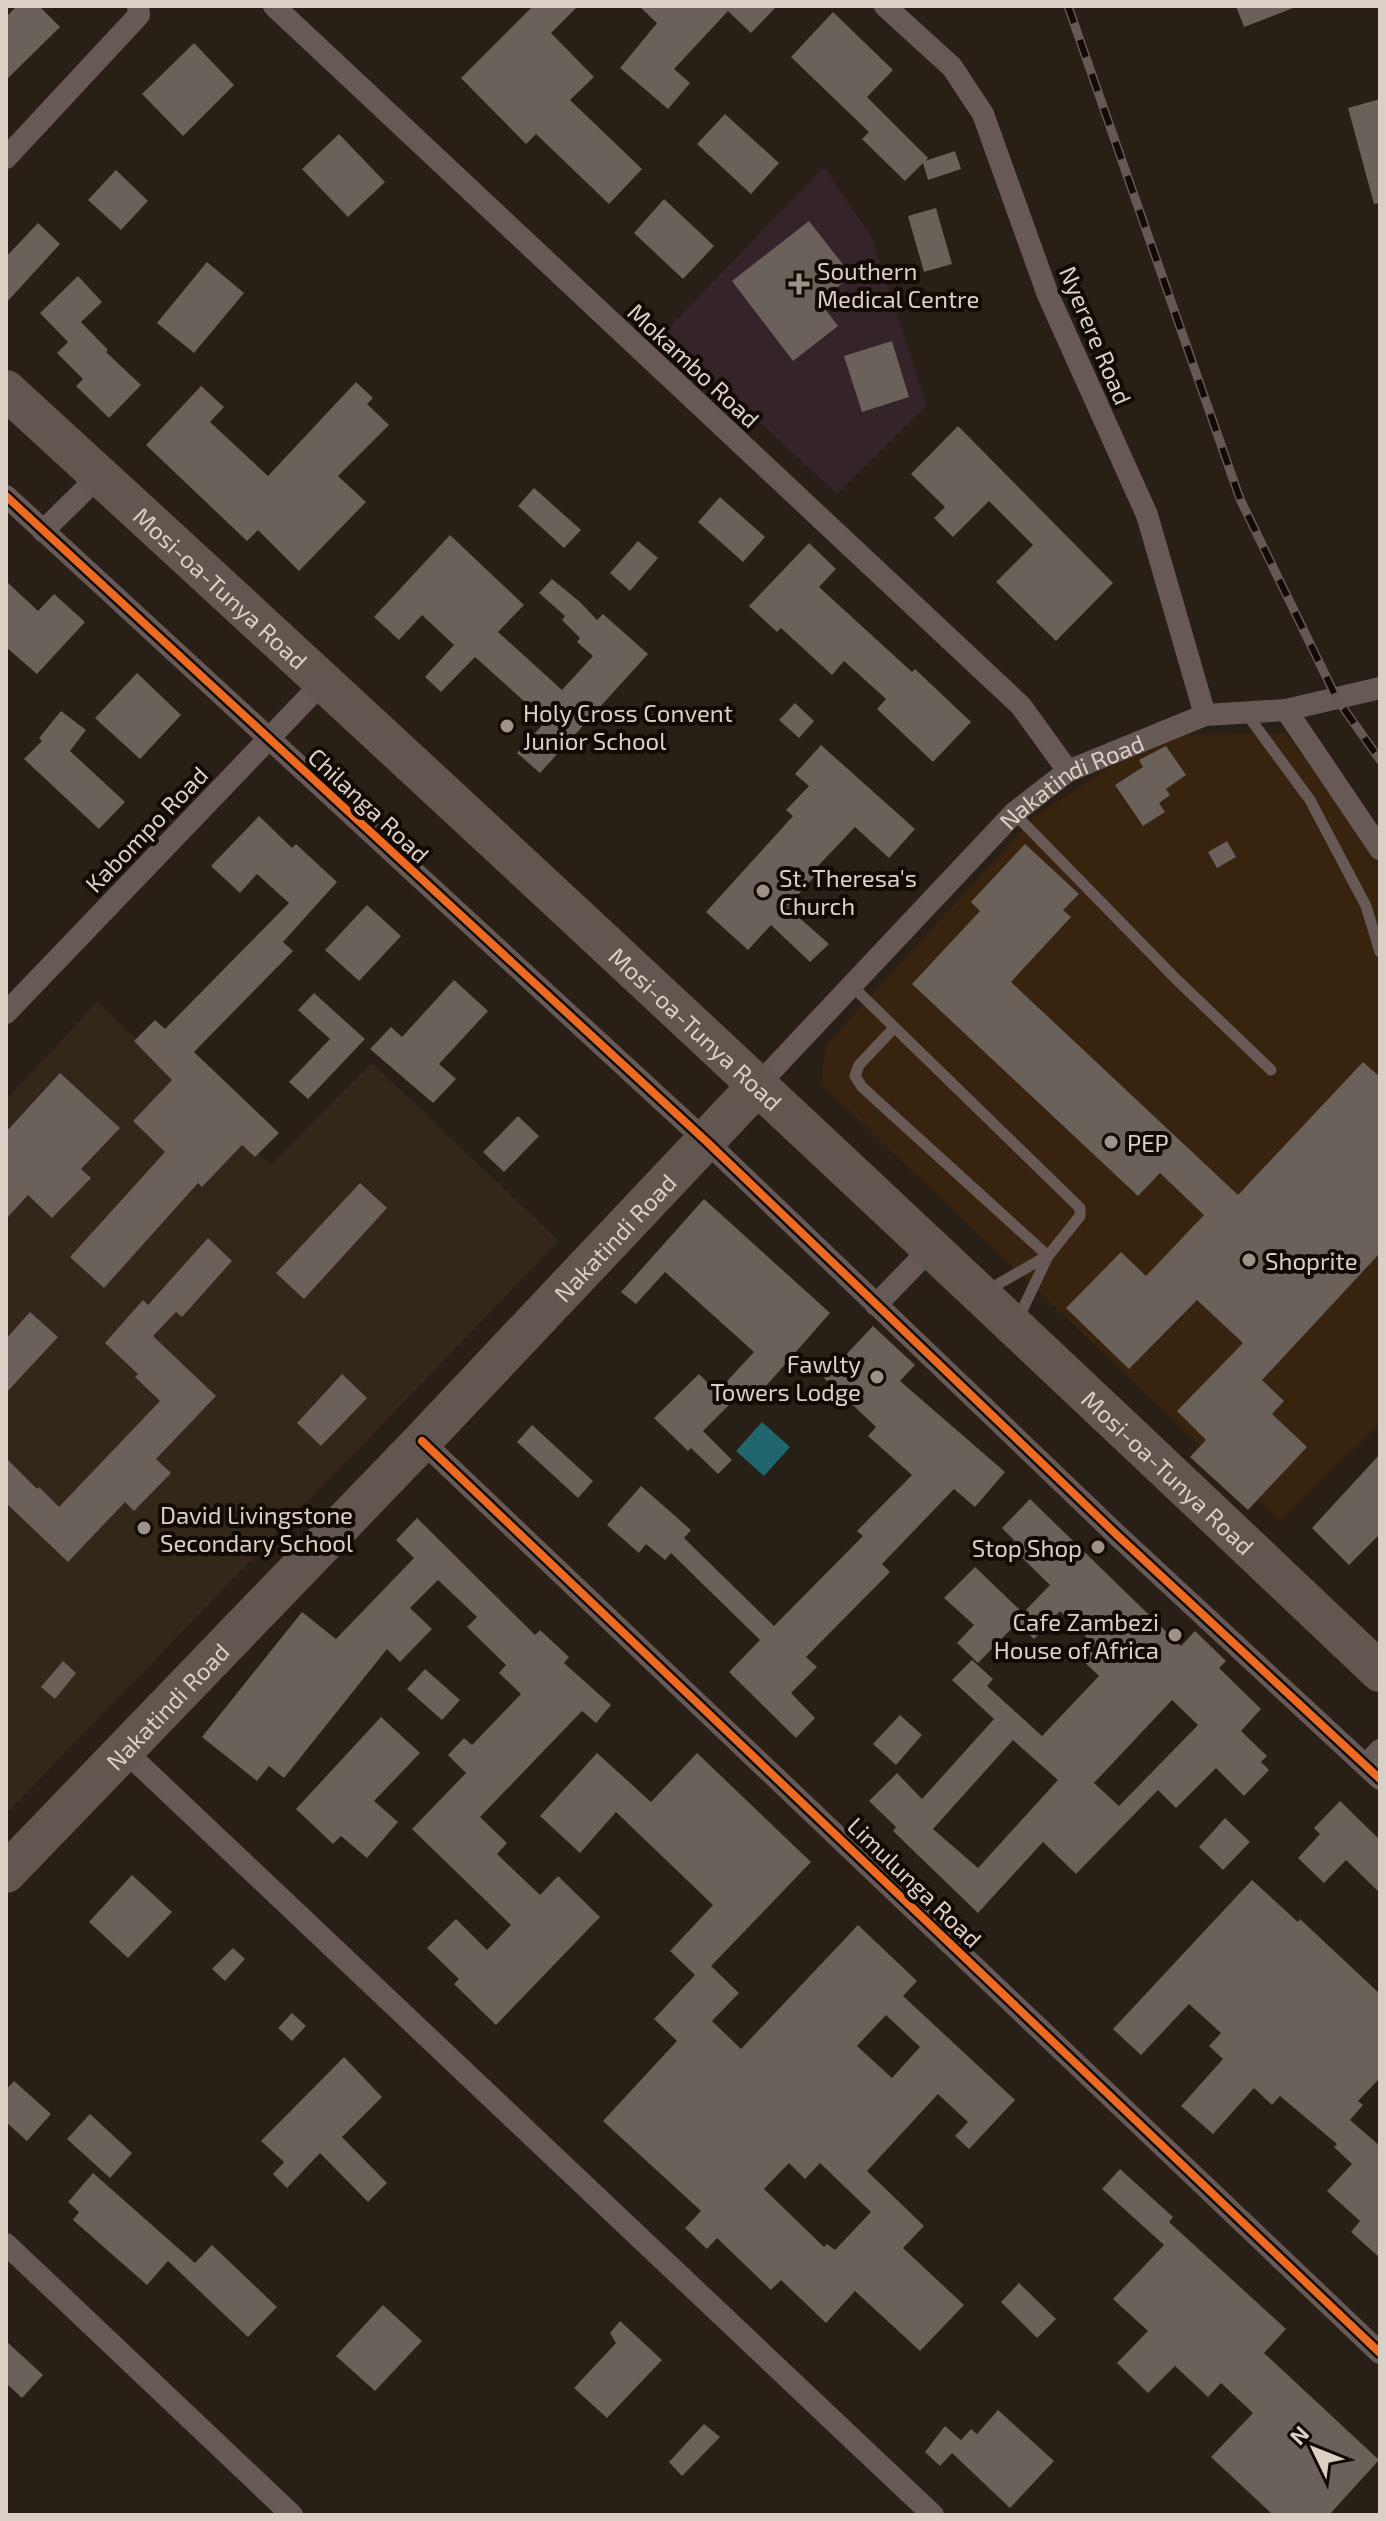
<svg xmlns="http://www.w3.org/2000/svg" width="1386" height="2521" font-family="'Exo 2',sans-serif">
<rect width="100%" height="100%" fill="#281f16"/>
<path fill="#38230e" d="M1286 733 1380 862V1423L1280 1522 821 1084 825 1046 1035 816 1115 764 1183 735Z"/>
<path fill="#322719" d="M97 1002 271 1165 372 1063 559 1241 6 1814V1100Z"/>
<path fill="#342329" d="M824 167 871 236 927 405 837 494 664 333Z"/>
<path fill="#21666c" d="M762 1422 790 1447 764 1476 736 1451Z"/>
<g fill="#69615a" fill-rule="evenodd">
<path d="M17 6H39L60 27 6 80V17Z"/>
<path d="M533 6H578L551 33 594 77 570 100 642 169 609 204 536 134 526 144 461 78Z"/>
<path d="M639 6H777L751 33 728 11 674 69 690 83 668 109 620 68 657 23Z"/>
<path d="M1236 6H1293V8L1244 27Z"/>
<path d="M833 12 893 70 867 97 928 158 925 161 955 151 961 169 928 180 923 163 905 181 862 139 869 132 791 57Z"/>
<path d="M194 43 234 85 183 136 142 94Z"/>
<path d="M1380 99V203L1374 204 1348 108Z"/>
<path d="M725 114 779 163 751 194 697 144Z"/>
<path d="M339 134 385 182 348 217 302 169Z"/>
<path d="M116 170 148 201 121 230 88 200Z"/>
<path d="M664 199 714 246 683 279 634 233Z"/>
<path d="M936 208 952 264 924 272 908 216Z"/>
<path d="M809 221 852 276 819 301 838 326 793 361 732 281Z"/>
<path d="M38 223 60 244 6 303V257Z"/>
<path d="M207 262 244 293 194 353 157 323Z"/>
<path d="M78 276 102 302 81 322 108 350 106 352 141 385 109 418 76 386 83 379 57 353 68 342 40 313Z"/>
<path d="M892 341 909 397 862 412 844 356Z"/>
<path d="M356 382 373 398 367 404 389 425 338 476 366 502 299 571 258 530 247 541 146 445 201 386 224 407 210 422 268 476Z"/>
<path d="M958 426 1113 583 1056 641 996 582 1033 545 989 501 953 537 934 518 945 507 911 474Z"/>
<path d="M534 488 581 530 564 548 518 506Z"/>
<path d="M720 497 765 537 743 562 698 522Z"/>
<path d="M450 535 524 605 498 632 562 690 593 656 577 642 580 638 562 620 565 616 539 593 552 579 580 602 597 620 603 614 648 654 540 773 517 753 546 721 475 657 441 692 425 677 454 645 422 615 399 640 374 617Z"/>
<path d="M638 541 658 558 630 591 610 573Z"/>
<path d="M809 543 836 569 819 587 912 672 915 669 971 722 933 762 877 709 886 699 844 661 832 675 781 628 777 632 749 606Z"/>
<path d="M6 581 38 611 54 594 85 622 37 674 6 647Z"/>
<path d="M137 673 181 715 140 759 95 718Z"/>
<path d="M795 703 814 721 799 738 779 720Z"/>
<path d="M61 711 86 730 70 751 125 802 99 829 24 759 42 741 39 738Z"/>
<path d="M821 745 915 829 889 858 855 827 818 866 821 869 787 907 829 944 810 962 771 925 748 950 706 912 793 816 786 810 809 786 795 774Z"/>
<path d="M1166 746 1186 775 1166 789 1170 795 1159 803 1165 812 1143 826 1115 785 1143 767 1139 760Z"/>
<path d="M259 816 292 848 296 844 337 882 283 942 293 951 194 1052 279 1133 255 1157 242 1145 202 1187 198 1183 104 1288 70 1257 165 1152 133 1121 172 1080 134 1041 155 1020 165 1029 289 903 257 874 240 893 211 866Z"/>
<path d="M1227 841 1236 857 1217 868 1208 852Z"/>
<path d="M1025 844 1079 894 1063 910 1071 917 1011 982 1238 1195 1363 1062 1380 1077V1253L1262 1380 1284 1401 1272 1414 1307 1447 1248 1510 1190 1457 1206 1440 1177 1411 1243 1343 1197 1300 1129 1369 1066 1308 1121 1252 1146 1276 1204 1215 1160 1173 1138 1196 912 984 980 911 971 902Z"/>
<path d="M367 905 401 936 359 981 325 950Z"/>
<path d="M454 980 488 1011 439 1064 456 1079 433 1103 370 1049 391 1027 402 1037Z"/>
<path d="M314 993 365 1039 308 1099 289 1082 330 1039 298 1010Z"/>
<path d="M60 1073 120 1128 81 1169 91 1178 52 1218 28 1195 6 1219V1132Z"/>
<path d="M518 1116 539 1136 504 1172 483 1152Z"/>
<path d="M360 1183 387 1208 304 1299 276 1273Z"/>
<path d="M704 1199 830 1313 752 1402 742 1392 703 1431 732 1460 718 1474 691 1448 688 1451 654 1418 699 1374 717 1392 754 1352 665 1272 636 1304 621 1292Z"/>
<path d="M208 1238 232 1261 182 1317 176 1312 153 1336 216 1396 156 1459 171 1473 134 1511 125 1502 68 1562 6 1503V1458L37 1489 39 1487 59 1507 160 1401 135 1377 138 1374 105 1343 143 1300 148 1305Z"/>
<path d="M30 1312 58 1337 6 1393V1339Z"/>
<path d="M873 1326 915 1365 900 1381 1005 1472 975 1507 954 1489 882 1564 890 1572 806 1657 817 1667 791 1693 815 1718 796 1738 729 1672 760 1640 671 1553 665 1560 646 1544 639 1553 607 1525 641 1486 691 1530 684 1538 774 1626 863 1536 857 1531 912 1475 868 1436 876 1427 824 1378Z"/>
<path d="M342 1374 367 1398 321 1446 297 1423Z"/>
<path d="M532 1425 593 1481 578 1498 517 1442Z"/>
<path d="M1380 1454V1534L1349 1565 1312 1528Z"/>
<path d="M1030 1499 1181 1646 1195 1631 1226 1661 1219 1668 1261 1709 1241 1731 1267 1756 1261 1762 1269 1770 1244 1796 1216 1768 1176 1808 1158 1790 1076 1874 1043 1842 978 1913 893 1831 896 1827 869 1801 897 1773 922 1799 994 1719 952 1680 972 1660 993 1679 987 1686 1042 1736 1099 1676 1075 1653 1088 1639 1060 1611 1034 1639 1017 1623 978 1663 957 1643 974 1625 944 1598 975 1567 1023 1613 1050 1585 1009 1545 1014 1540 1002 1528ZM1172 1700 1198 1725 1119 1806 1094 1783ZM1013 1740 1058 1780 978 1868 933 1829Z"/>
<path d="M417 1518 535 1635 540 1630 569 1657 564 1663 611 1705 596 1723 582 1711 480 1817 507 1843 497 1854 540 1895 558 1876 600 1917 496 2025 454 1984 459 1979 427 1948 456 1919 487 1950 511 1925 412 1829 466 1773 448 1755 464 1738 472 1745 521 1694 499 1673 506 1665 467 1627 477 1617 438 1580 410 1608 432 1629 400 1662 387 1649 284 1778 269 1766 257 1781 202 1737 302 1612 336 1639 414 1558 396 1540Z"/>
<path d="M63 1661 76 1673 55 1699 41 1687Z"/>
<path d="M425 1669 460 1700 442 1720 407 1689Z"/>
<path d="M900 1715 922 1735 896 1765 873 1744Z"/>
<path d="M381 1717 420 1753 374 1801 398 1822 367 1858 341 1836 333 1844 296 1809Z"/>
<path d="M597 1753 651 1802 697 1753 811 1862 711 1966 739 1993 712 2021 741 2049 858 1925 917 1981 903 1996 1015 2100 969 2149 955 2136 968 2122 938 2094 867 2171 924 2226 903 2248 964 2305 920 2351 855 2291 826 2323 781 2280 771 2290 717 2238 707 2249 685 2228 701 2211 603 2121 677 2041 654 2019 695 1975 670 1951 713 1905 616 1812 580 1853 540 1816ZM886 2015 920 2047 892 2078 857 2046ZM789 2163 805 2179 820 2163 871 2212 835 2250 827 2244 824 2247 764 2189Z"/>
<path d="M1340 1801 1380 1840V1893L1346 1860 1324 1883 1298 1858 1320 1834 1314 1828Z"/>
<path d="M1225 1818 1250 1842 1223 1870 1199 1847Z"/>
<path d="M132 1875 172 1912 128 1958 89 1922Z"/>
<path d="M1252 1880 1298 1922 1300 1919 1380 1994V2078L1358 2101 1363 2105 1350 2120 1380 2146V2258L1351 2232 1360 2221 1327 2191 1352 2164 1334 2147 1337 2144 1280 2096 1272 2105 1254 2088 1213 2134 1181 2106 1223 2059 1209 2046 1221 2033 1189 2004 1141 2055 1113 2029Z"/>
<path d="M233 1948 245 1959 225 1981 212 1969Z"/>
<path d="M292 2013 306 2026 292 2041 278 2028Z"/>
<path d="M344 2057 382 2097 342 2137 387 2183 368 2202 320 2153 287 2188 273 2174 284 2162 261 2141Z"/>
<path d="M14 2081 51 2114 27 2141 6 2122V2090Z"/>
<path d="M90 2114 132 2153 110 2178 67 2139Z"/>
<path d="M1120 2169 1173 2217 1169 2222 1286 2329 1264 2353 1379 2460 1329 2515H1273L1211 2457 1253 2413 1221 2383 1208 2397 1175 2366 1148 2393 1117 2363 1148 2331 1113 2299 1164 2245 1102 2189Z"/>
<path d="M93 2173 195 2263 212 2245 277 2307 248 2337 168 2261 147 2285 73 2220 79 2212 68 2202Z"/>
<path d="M1019 2283 1056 2319 1037 2338 1001 2302Z"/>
<path d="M383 2305 422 2341 375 2391 336 2356Z"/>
<path d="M620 2321 662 2360 607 2418 574 2388 616 2343 610 2333Z"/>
<path d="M6 2341 43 2375 22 2398 6 2383Z"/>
<path d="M998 2410 1054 2461 1010 2508 952 2453 940 2466 925 2452 945 2426 961 2440 971 2429 977 2434Z"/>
<path d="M704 2424 720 2437 682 2476 669 2462Z"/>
</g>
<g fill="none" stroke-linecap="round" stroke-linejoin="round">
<g stroke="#675956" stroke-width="11">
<path d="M1246 713 1310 800 1366 906 1380 952"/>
<path d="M1014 813 1177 980 1271 1070"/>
<path d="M851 985 1080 1208V1216L1048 1256 1017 1321"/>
<path d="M894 1028 859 1065 855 1076 862 1087 1048 1256"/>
<path d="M986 1291 1047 1256"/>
</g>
<g stroke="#675956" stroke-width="22">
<path d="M274 6 1021 706 1068 771"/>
<path d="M885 6 952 67 983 114 1048 295 1147 515 1205 715"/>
<path d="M6 158 139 15 138 6"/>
<path d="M6 496 707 1142 1117 1535 1380 1779"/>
<path d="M43 531 99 476"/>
<path d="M1286 710 1380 849"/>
<path d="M6 1013 324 681"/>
<path id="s1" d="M758 1085 1014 813 1068 771 1205 715 1286 710 1380 688"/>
<path d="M876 1305 932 1247"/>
<path d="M422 1441 1380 2353"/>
<path d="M124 1750 933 2515"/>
<path d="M1366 1765 1380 1750"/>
<path d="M6 2244 292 2515"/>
</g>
<g stroke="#625650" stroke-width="40">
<path id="s2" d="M6 390C468 813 926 1241 1380 1672"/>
<path id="s3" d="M6 1873 422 1441 758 1085"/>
</g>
<defs>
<path id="rail" d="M1068 6 1240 499 1337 699 1380 760"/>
</defs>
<use href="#rail" stroke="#645954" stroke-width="9"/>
<use href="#rail" stroke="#120b05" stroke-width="6" stroke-dasharray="18" stroke-linecap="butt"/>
<defs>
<g id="cycleway">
<path d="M6 496 707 1142 1117 1535 1380 1779"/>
<path d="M422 1441 1380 2353"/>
</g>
</defs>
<use href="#cycleway" stroke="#120b05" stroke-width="13"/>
<use href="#cycleway" stroke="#ed6a23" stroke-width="8"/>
</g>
<g fill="#9c9288" stroke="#120b05" stroke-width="3">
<path d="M795 272h8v8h8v8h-8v8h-8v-8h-8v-8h8z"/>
<circle cx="507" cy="726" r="8"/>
<circle cx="763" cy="891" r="8"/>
<circle cx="1111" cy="1142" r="8"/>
<circle cx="1249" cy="1260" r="8"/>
<circle cx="877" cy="1377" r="8"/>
<circle cx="144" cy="1528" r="8"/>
<circle cx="1098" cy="1547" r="8"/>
<circle cx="1175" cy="1635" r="8"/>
</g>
<g text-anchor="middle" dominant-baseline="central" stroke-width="8" stroke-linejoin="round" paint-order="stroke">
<g font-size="24" fill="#dbd0c5" stroke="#120b05" text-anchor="start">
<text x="817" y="270">Southern<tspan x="817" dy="28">Medical Centre</tspan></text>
<text x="523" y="712">Holy Cross Convent<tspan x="523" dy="28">Junior School</tspan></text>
<text x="779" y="877">St. Theresa's<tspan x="779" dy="28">Church</tspan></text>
<text x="1127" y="1142">PEP</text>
<text x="1265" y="1260">Shoprite</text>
<text x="861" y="1363" text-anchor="end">Fawlty<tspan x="861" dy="28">Towers Lodge</tspan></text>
<text x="160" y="1514">David Livingstone<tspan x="160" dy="28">Secondary School</tspan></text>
<text x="1082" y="1547" text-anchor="end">Stop Shop</text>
<text x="1159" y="1621" text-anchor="end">Cafe Zambezi<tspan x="1159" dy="28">House of Africa</tspan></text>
</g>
<g font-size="24" fill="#dbd0c5" stroke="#120b05">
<text transform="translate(1096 335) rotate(67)">Nyerere Road</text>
<text transform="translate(694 365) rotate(43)">Mokambo Road</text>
<text stroke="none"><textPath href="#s2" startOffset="292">Mosi-oa-Tunya Road</textPath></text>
<text stroke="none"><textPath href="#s1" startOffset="440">Nakatindi Road</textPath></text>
<text transform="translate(369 805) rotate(43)">Chilanga Road</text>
<text transform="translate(146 829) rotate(-46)">Kabompo Road</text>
<text stroke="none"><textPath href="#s2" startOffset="940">Mosi-oa-Tunya Road</textPath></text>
<text stroke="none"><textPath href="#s3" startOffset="880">Nakatindi Road</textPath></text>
<text stroke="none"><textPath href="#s2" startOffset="1588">Mosi-oa-Tunya Road</textPath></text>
<text stroke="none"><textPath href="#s3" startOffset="232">Nakatindi Road</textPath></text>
<text transform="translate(915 1882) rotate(44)">Limulunga Road</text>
</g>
</g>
<rect width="1386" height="2521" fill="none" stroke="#dbd0c5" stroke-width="16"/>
<g transform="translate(1314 2449) rotate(313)" stroke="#120b05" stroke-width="6" paint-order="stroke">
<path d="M0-6L14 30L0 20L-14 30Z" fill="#dbd0c5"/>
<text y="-12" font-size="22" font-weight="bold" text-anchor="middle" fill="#dbd0c5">N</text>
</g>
</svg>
